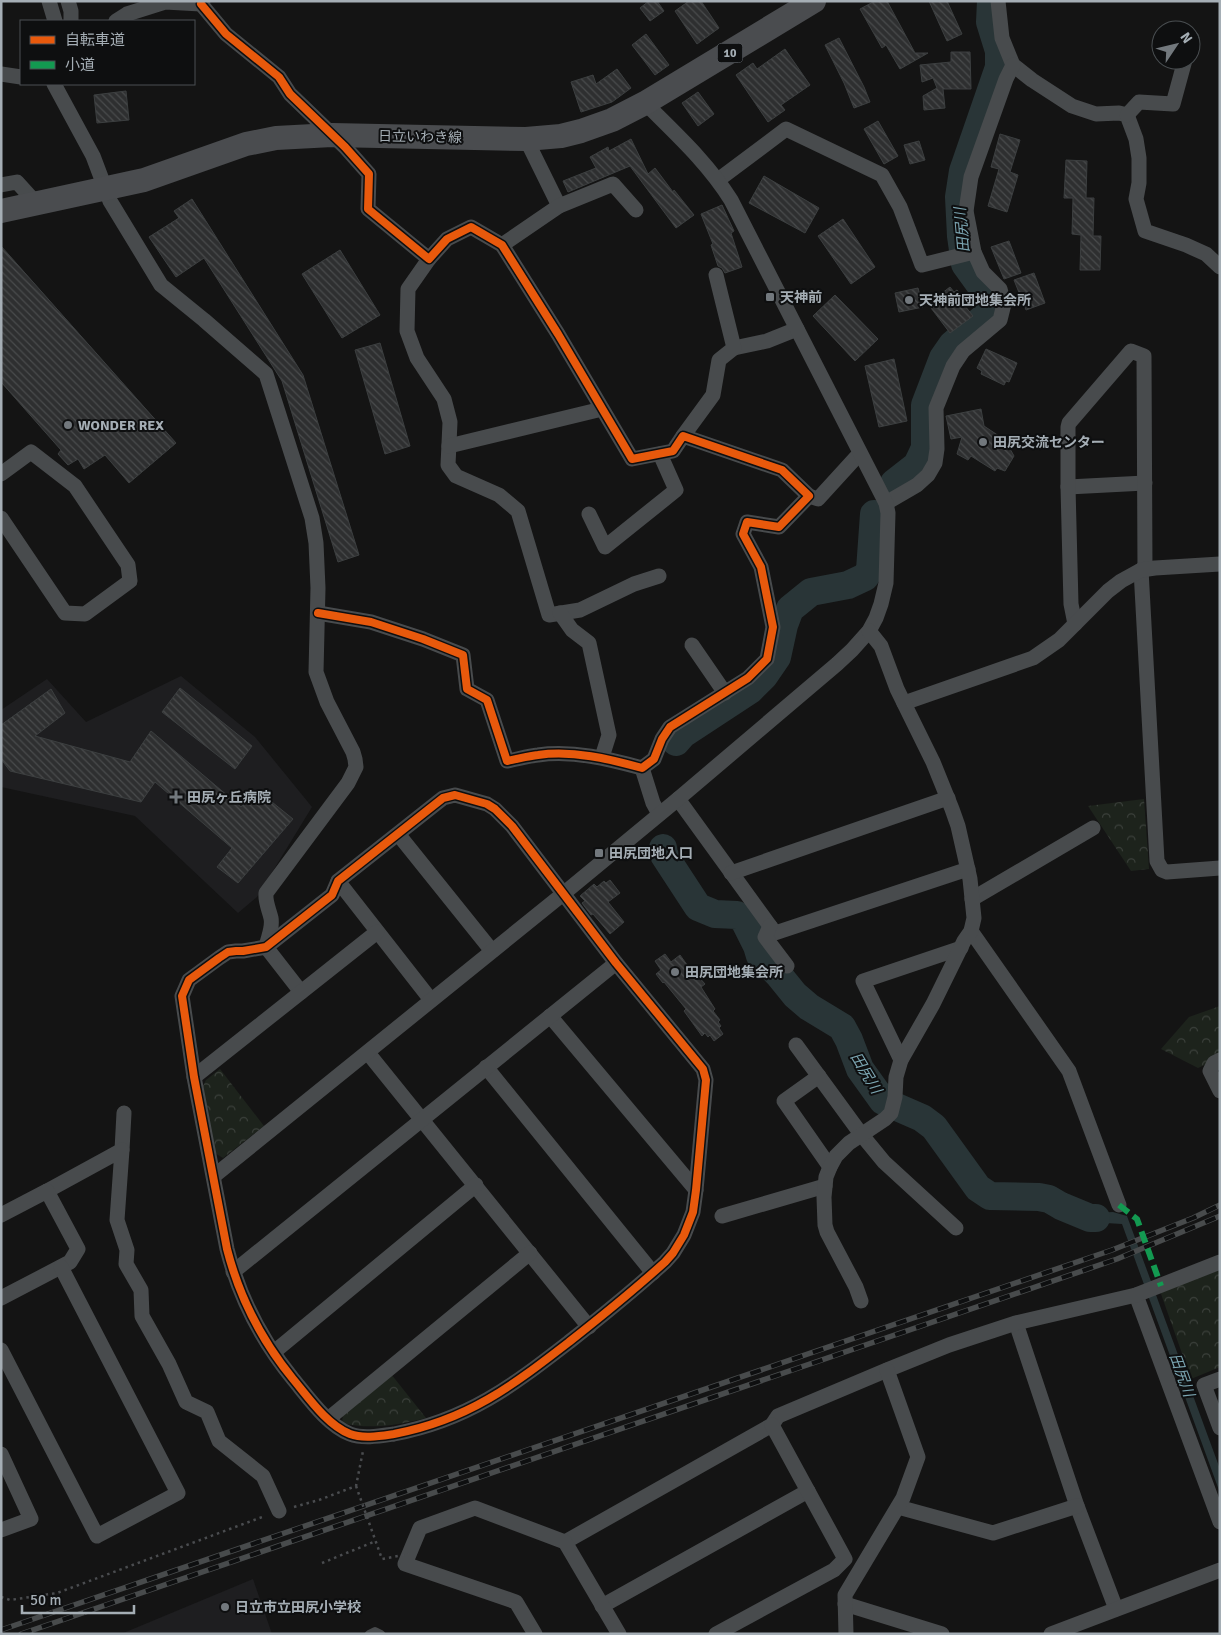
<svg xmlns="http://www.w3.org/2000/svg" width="1221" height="1635" font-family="Signika,'Noto Sans JP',sans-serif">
<defs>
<pattern id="park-crowns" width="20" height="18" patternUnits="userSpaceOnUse" patternTransform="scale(1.25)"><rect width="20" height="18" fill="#1d231c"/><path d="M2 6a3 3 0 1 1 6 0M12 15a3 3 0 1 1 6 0" fill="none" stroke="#3b403b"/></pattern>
<pattern id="building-back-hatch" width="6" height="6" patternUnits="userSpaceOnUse" patternTransform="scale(1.25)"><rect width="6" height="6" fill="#2e2f30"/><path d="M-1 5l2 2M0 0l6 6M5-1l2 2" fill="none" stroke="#494b4c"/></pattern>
</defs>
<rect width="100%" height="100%" fill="#141414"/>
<g fill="#1e1e20">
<path d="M181 676 255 737 312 807 257 897 238 913 135 816 1 787V710L47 679 86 722Z"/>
<path d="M253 1579 272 1634H121Z"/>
</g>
<g fill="url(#park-crowns)">
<path d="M1144 799 1149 869 1131 871 1088 806Z"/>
<path d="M1220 1006V1058L1198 1068 1161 1049 1189 1017Z"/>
<path d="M220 1069 264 1126 223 1158 215 1153 202 1088 206 1080Z"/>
<path d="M1220 1270V1367L1191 1379 1160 1291Z"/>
<path d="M391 1374 426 1418C398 1425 370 1430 342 1423L343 1414Z"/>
</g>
<path fill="#293537" d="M1062 1201 1092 1213 1113 1212 1127 1216 1220 1469V1493L1122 1224 1089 1222 1059 1210Z"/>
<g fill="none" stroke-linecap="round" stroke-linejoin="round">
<g stroke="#293537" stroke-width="28">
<path d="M894 483 917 465 925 448V405L943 358 952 345 987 315 991 300 965 264 961 236 959 197 963 171 999 67V51L990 22 991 1"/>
<path d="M676 742 683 734 750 690 764 676 777 657 784 625 790 609 811 592 848 585 865 577 870 570 874 514"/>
<path d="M663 848 664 855 698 907 715 914 737 915 744 920 757 946 760 956 778 974 795 995 809 1007 842 1027 849 1040 860 1069 883 1101 922 1118 934 1127 978 1188 990 1196 1039 1197 1049 1199 1061 1206 1090 1218H1096"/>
</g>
</g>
<g fill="url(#building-back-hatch)" stroke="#3c3f40">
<path d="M649 1H657L664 11 650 21 640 8Z"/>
<path d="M689 1H701L719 28 697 44 675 11Z"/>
<path d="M875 1H887L915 53H928L900 69 886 45 882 48 860 9Z"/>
<path d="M929 1H947L962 34 947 41Z"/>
<path d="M646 34 669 65 655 75 632 45Z"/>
<path d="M839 38 864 87 870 102 854 108 844 83 825 45Z"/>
<path d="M785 49 810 85 781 105 785 110 768 122 736 75 753 63 757 69Z"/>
<path d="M951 52H970L971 89H943L945 108 924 110 923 96 937 88 933 78 922 82 920 65 951 62Z"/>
<path d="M617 69 631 88 612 102 581 112 571 82 593 75 596 84Z"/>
<path d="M126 91 129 120 97 123 94 95Z"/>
<path d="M698 92 714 114 698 126 682 103Z"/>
<path d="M878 121 898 156 884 164 864 129Z"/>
<path d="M1000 134 1020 140 1010 172 1018 175 1007 212 988 206 999 169 991 167Z"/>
<path d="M631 139 648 174 655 168 673 192 674 190 694 215 676 228 630 166 568 192 563 181 596 168 590 157 608 147 609 151Z"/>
<path d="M919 141 925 160 910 164 904 145Z"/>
<path d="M1066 160 1087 161 1086 198H1094L1093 236H1101L1100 270H1080L1081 235 1072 234 1073 198H1064Z"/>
<path d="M764 176 819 208 805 233 749 203Z"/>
<path d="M192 199 303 375 359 555 338 562 282 381 204 258 176 277 149 237 179 218 174 211Z"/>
<path d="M722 205 734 231 731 233 742 267 725 273 722 268 718 266 711 245 713 244 701 214Z"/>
<path d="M843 219 875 267 851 284 818 236Z"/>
<path d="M1009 241 1021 273 1004 279 991 247Z"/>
<path d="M1 246 176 443 129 483 105 455 84 469 78 459 68 465 58 454 61 450 1 382Z"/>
<path d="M340 250 380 315 342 338 302 274Z"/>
<path d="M1034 273 1045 303 1026 310 1014 280Z"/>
<path d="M950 287 954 292 957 290 968 304 965 306 973 316 950 333 928 304Z"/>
<path d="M918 288 923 307 899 312 895 293Z"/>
<path d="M835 295 878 339 855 361 813 316Z"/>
<path d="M380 343 410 446 385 454 355 350Z"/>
<path d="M986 349 1017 363 1009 382 1006 381 1004 385 981 374 982 371 977 368Z"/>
<path d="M894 359 907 421 879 427 865 366Z"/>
<path d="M981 409 984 426 1011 444 1009 447 1014 456 1005 471 997 468 995 471 971 456 968 460 957 454 962 437 951 439 946 416Z"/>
<path d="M180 688 252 746 235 769 162 712Z"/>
<path d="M51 689 65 713 35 736 130 762 151 731 241 807 248 799 255 803 262 794 293 819 238 883 217 867 232 848 155 782 141 802 10 771 1 759V725Z"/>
<path d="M610 880 620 893 608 902 624 922 610 934 593 914 591 915 582 903 585 901 580 896 594 884 597 887 604 881 606 883Z"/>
<path d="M665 954 671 962 680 955 695 976 697 975 705 984 701 987 715 1009 713 1011 720 1020 718 1022 721 1026 719 1028 723 1034 714 1041 710 1035 708 1037 705 1033 702 1036 684 1011 686 1009 664 982 663 983 656 974 661 970 655 961Z"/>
</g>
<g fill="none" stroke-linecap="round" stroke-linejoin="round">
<g stroke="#4a4c4f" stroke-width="2.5" stroke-dasharray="2.5 4" stroke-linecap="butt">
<path d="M294 1507 319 1500 356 1486 363 1451"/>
<path d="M322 1563 376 1541"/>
<path d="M1 1597 10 1600 57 1593 265 1516"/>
</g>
<path stroke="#484b4d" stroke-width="8" d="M369 1634 375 1631 381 1634"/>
<g stroke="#484b4d" stroke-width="15">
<path d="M49 1 55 21"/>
<path d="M68 1 71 11V21"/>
<path d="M998 1 1002 38 1013 65 1032 80 1072 106 1096 114 1119 113 1127 115 1136 139 1139 158V183L1136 199 1145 231 1186 245 1206 254 1220 267"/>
<path d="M201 4 226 34 279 77 290 94 345 147 369 174 368 209 429 259 447 239 471 227 502 245 558 334 632 459 673 451 683 436 782 470 809 496 779 527 747 522 743 534 761 567 773 627 767 659 748 678 670 727 662 739 654 759 642 768C609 759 573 750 538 755 528 756 518 759 507 761L487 700 467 689 463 655 423 639 371 622 318 613"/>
<path d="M116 21 127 14 165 2 201 4 203 1"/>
<path d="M1191 41 1192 38"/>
<path d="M1 74 21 77"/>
<path d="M54 84 93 156 110 201 161 285 204 320 266 374 312 518 316 543 318 588 316 672 327 702 353 752 355 759 356 767 348 783 266 893C265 902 269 909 271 918 273 928 268 937 266 947L301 992"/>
<path d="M1127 115 1139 102 1173 104 1185 60"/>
<path d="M526 139 559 206"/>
<path d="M718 180 786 129 882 175 900 207 922 265 974 252"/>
<path d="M1 185 17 182 36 203"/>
<path d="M502 245 559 206 613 184 636 210"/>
<path d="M429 259 408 289 407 331 417 358 444 399 450 422 448 465 456 476 499 495 518 511 549 615 580 610 634 584 659 576"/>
<path d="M734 348 767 341 797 329"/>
<path d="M683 436 713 395 719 360 734 348 716 275"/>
<path d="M449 446 602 409"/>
<path d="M1 474 31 452 75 486 128 565 130 581 85 614 65 613 1 518"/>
<path d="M1068 487 1145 483"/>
<path d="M809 496 818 499 860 453"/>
<path d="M886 503 917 485 928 475 935 463 937 449 936 408 953 366 963 351 1000 320 1004 304 1000 289 983 272 974 252 966 211 971 177 1006 79 1013 65"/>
<path d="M589 514 605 547 676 490 660 454"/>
<path d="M1141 570 1157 861 1162 870 1167 872 1220 868"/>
<path d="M560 613 572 630 589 643 609 735 602 757"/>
<path d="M1075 624 1071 604 1068 487V427L1069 423 1131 351 1144 356 1145 570"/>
<path d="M692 645 725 693"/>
<path d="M904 703 1033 658 1059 640 1108 591 1121 581 1141 570 1155 568 1220 564"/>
<path d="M642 768 653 803 659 814"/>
<path d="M455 795 487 804 495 809 512 826 616 963 703 1069 706 1080 696 1190 693 1212 684 1235 673 1253 665 1262C634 1290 602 1316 569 1342 512 1386 468 1420 394 1434 380 1436 363 1439 350 1434 327 1425 308 1397 293 1379 262 1341 239 1296 227 1249L194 1077 182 996 189 980 219 958 228 952 236 951H243L266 947 332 895 338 881 443 798Z"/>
<path d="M678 799 775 933 968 869"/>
<path d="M398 834 492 951"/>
<path d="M731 873 948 798"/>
<path d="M338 881 431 1000"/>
<path d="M972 899 1093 828"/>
<path d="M770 926 765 937 787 966"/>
<path d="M971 931 1069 1071 1119 1205"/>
<path d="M550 1016 696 1190"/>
<path d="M796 1045 861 1134 884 1162 956 1228"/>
<path d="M368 1053 589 1327"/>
<path d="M901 1060 863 981 961 948"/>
<path d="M1220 1060 1214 1063 1210 1071 1220 1091"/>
<path d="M486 1067 653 1273"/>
<path d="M819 1076 784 1101 830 1167"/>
<path d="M194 1077 377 932"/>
<path d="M122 1150 124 1113"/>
<path d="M214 1176 563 894 678 799 837 664 852 650 869 631 876 618 881 604 886 583 888 513 886 503 731 200C708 163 676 134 645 103"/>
<path d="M47 1191 122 1150 117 1220 127 1250 126 1264 141 1290 142 1316 169 1364 186 1402 207 1412 219 1441 263 1476 279 1511"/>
<path d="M1 1215 47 1191 78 1249 70 1262 1 1298"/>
<path d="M722 1216 825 1186"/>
<path d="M233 1272 616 963"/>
<path d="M1136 1295 1220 1522"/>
<path d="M861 1301 856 1287 827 1232 825 1225 824 1197 826 1177 830 1167 836 1156 849 1143 885 1119 891 1113 895 1097 896 1077 901 1060 933 1004 964 941 971 931 974 918 970 879 958 826 952 809 933 762 897 689 881 646 869 631"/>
<path d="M1016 1323 1077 1506 1116 1609"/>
<path d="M1 1350 97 1536 178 1493 61 1267"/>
<path d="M274 1352 476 1185"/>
<path d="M1220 1379 1204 1385 1220 1428"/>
<path d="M328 1419 530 1253"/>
<path d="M1 1454 31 1519 1 1530"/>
<path d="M898 1507 993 1533 1077 1506"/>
<path d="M565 1542 772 1425 778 1416 887 1370 949 1345 1016 1323 1136 1295 1220 1262"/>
<path d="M845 1604 942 1634"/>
<path d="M602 1606 808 1491"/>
<path d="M535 1634 516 1602 405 1564 420 1528 475 1508 565 1542 619 1634"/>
<path d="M716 1634 834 1570 845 1559 772 1425"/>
<path d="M846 1634 845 1595 903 1498 918 1457 887 1370"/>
<path d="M1051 1634 1220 1570"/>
</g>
<path stroke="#4a4c4f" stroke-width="24" d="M1 211 144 180 246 144 276 138 332 135 526 139 561 136 581 131 612 120 645 103 814 1"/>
<defs>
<g id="rail">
<path d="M1 1630 1112 1250 1193 1218 1220 1205"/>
<path d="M21 1634 1117 1259 1220 1216"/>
</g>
</defs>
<use href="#rail" stroke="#484b4c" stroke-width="5.5"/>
<use href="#rail" stroke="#0e0f10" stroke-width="4" stroke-dasharray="11" stroke-linecap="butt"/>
<path stroke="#4a4c4f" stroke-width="2.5" stroke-dasharray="2.5 4" stroke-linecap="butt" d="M356 1486 382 1559 409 1554"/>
<path stroke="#139951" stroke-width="6" stroke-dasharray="12 6" stroke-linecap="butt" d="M1119 1205 1137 1219 1161 1286"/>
<defs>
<g id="cycleway">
<path d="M201 4 226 34 279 77 290 94 345 147 369 174 368 209 429 259 447 239 471 227 502 245 558 334 632 459 673 451 683 436 782 470 809 496 779 527 747 522 743 534 761 567 773 627 767 659 748 678 670 727 662 739 654 759 642 768C609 759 573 750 538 755 528 756 518 759 507 761L487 700 467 689 463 655 423 639 371 622 318 613"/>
<path d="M455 795 487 804 495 809 512 826 616 963 703 1069 706 1080 696 1190 693 1212 684 1235 673 1253 665 1262C634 1290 602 1316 569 1342 512 1386 468 1420 394 1434 380 1436 363 1439 350 1434 327 1425 308 1397 293 1379 262 1341 239 1296 227 1249L194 1077 182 996 189 980 219 958 228 952 236 951H243L266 947 332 895 338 881 443 798Z"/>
</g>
</defs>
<use href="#cycleway" stroke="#0e0f10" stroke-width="11"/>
<use href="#cycleway" stroke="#e8590c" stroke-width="8"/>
</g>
<g fill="#72787d" stroke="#0e0f10" stroke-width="2">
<rect x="765" y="292" width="10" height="10" rx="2.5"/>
<circle cx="909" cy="300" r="5"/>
<circle cx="68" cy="425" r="5"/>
<circle cx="983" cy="442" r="5"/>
<path d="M173.5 789.5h5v5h5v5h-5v5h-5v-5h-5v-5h5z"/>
<rect x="594" y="848" width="10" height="10" rx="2.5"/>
<circle cx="675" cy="972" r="5"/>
<circle cx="225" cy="1607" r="5"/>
</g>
<g text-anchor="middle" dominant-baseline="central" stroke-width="4" stroke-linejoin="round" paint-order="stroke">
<rect fill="#0e0f10" stroke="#787e84" stroke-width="1" x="717.5" y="43.5" width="25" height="19" rx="4"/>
<g font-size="12" font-weight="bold" fill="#a5aeb5">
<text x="730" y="53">10</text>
</g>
<g font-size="14" fill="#a5aeb5" stroke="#0e0f10">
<text transform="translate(420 137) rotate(1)">日立いわき線</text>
</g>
<g font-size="14" font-weight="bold" fill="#a5aeb5" stroke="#0e0f10" text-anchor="start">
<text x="780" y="297">天神前</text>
<text x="919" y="300">天神前団地集会所</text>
<text x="78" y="425">WONDER REX</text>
<text x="993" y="442">田尻交流センター</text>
<text x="187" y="797">田尻ヶ丘病院</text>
<text x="609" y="853">田尻団地入口</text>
<text x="685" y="972">田尻団地集会所</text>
<text x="235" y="1607">日立市立田尻小学校</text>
</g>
<g font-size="15" font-style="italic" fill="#7ba5b1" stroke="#0e0f10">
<text transform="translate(962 230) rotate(-95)">田尻川</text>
<text transform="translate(866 1073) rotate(59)">田尻川</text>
<text transform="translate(1182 1375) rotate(70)">田尻川</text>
</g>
</g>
<rect width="1221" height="1635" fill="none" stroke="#a5aeb5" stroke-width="5"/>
<rect x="20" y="20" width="175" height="65" fill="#0e0f10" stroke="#4a4f52"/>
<rect x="30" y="36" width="25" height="8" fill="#e8590c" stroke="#4a4f52"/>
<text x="65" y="45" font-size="15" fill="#a5aeb5">自転車道</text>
<rect x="30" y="61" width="25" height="8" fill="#139951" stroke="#4a4f52"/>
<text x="65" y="70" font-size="15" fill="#a5aeb5">小道</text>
<g transform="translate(1176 45) rotate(55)"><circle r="24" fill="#0e0f10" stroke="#4a4f52"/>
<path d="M0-4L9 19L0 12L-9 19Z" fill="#72787d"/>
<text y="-8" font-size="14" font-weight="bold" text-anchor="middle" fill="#a5aeb5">N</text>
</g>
<path d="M22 1605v8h112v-8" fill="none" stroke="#a5aeb5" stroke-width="2.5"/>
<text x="30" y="1605" font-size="15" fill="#a5aeb5" stroke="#0e0f10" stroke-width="4" paint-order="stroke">50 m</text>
</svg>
